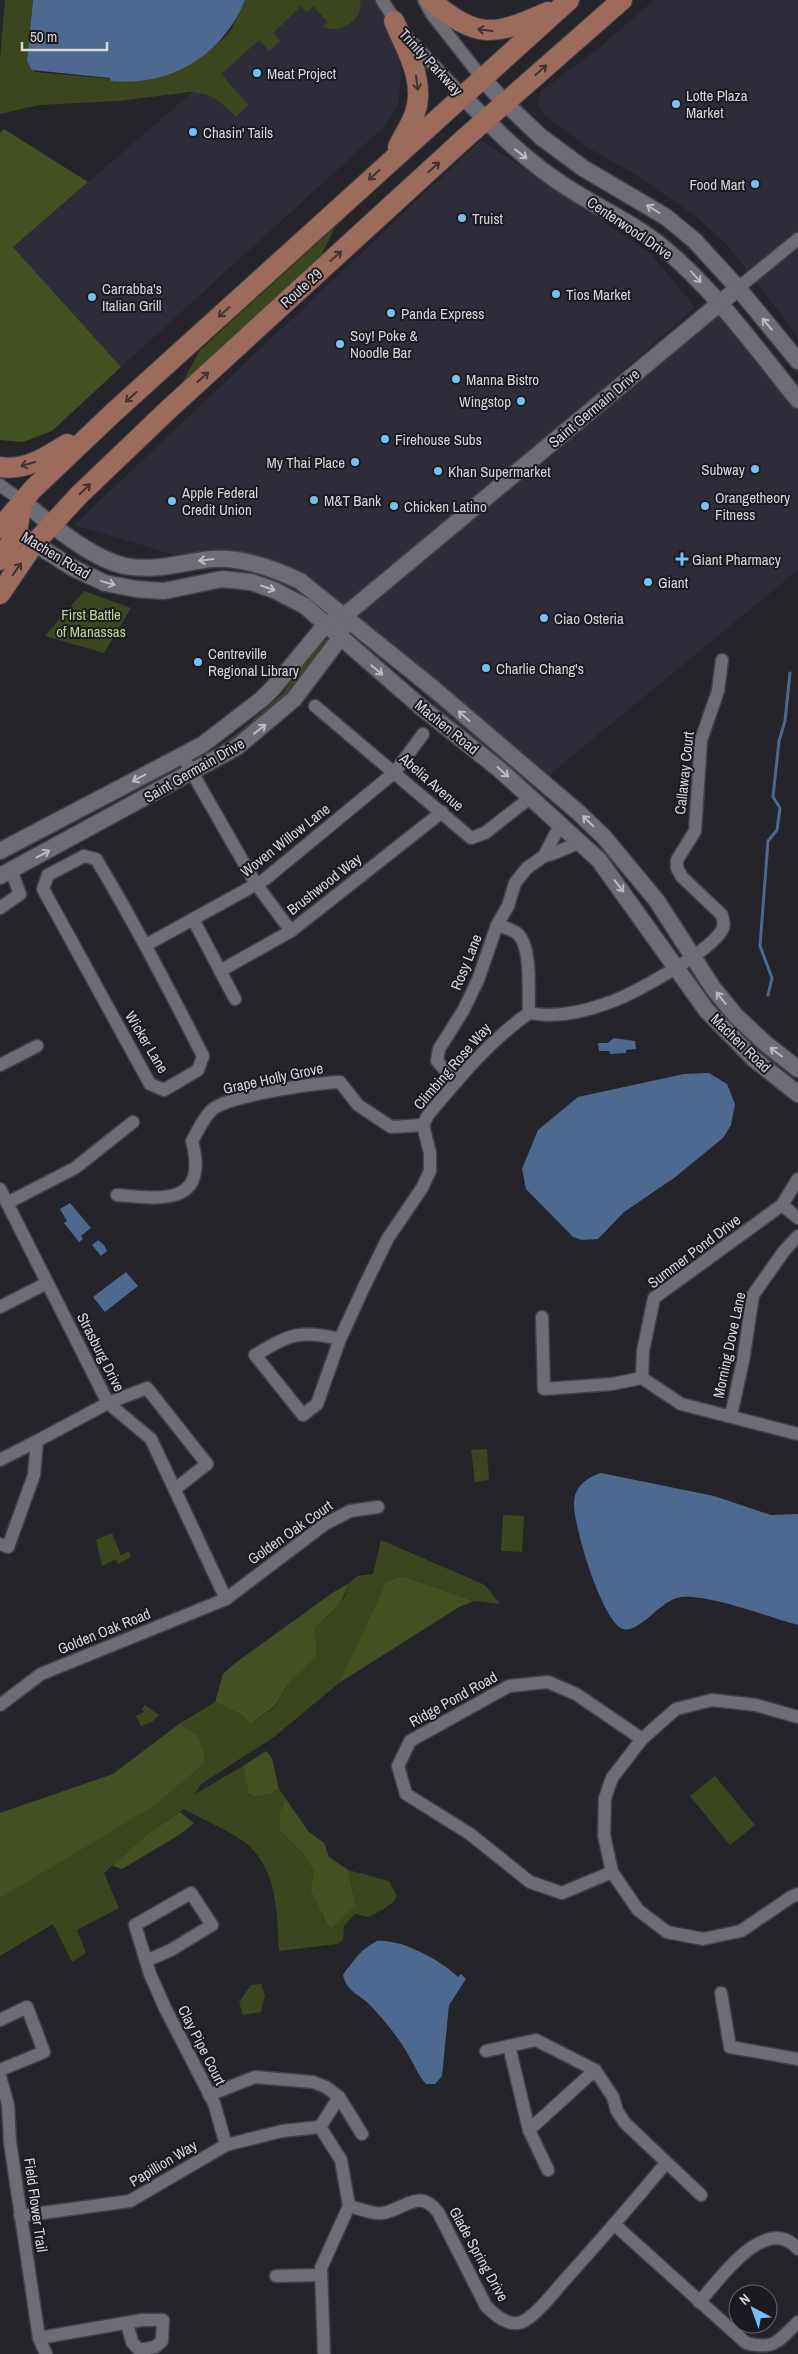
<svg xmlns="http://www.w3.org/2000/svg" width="798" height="2354" font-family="'Archivo Narrow',sans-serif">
<rect width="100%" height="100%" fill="#25242b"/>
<g fill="#2f2c39">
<path d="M299 0H384L394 21 401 77 398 104 384 127 121 367 13 247Z"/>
<path d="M654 0H798V337L729 247 697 217 633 173 587 147 546 116 537 104 541 91 599 48Z"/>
<path d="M481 140 650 253 695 307 364 598 719 304 798 400V570L548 776 511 779 344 616 261 565 195 561 74 525Z"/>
</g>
<g fill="#3b461f">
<path d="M5 0H33L27 61 35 72 137 81 165 75 199 59 223 39 231 30 245 0H360C365 19 339 36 323 26L328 22 313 6 307 12 301 6 273 33 280 41 269 51 259 40 221 74 248 105 236 117C222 102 211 93 190 92L119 101 39 105 0 114V59Z"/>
<path d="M335 227 318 262 180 387 200 350Z"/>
<path d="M84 591 131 608 104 653 45 636Z"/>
<path d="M322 639 327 640 329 645 286 696 243 734 204 757 239 732 283 693 315 645Z"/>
<path d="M487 1449 489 1480 475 1482 471 1450Z"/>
<path d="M503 1515 524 1516 522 1552 501 1551Z"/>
<path d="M112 1533 121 1555 129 1551 131 1557 118 1564 116 1559 102 1566 96 1540Z"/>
<path d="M381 1540 485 1585 500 1604 474 1601 402 1576 386 1582 339 1683 274 1737 201 1784 195 1794 243 1766 248 1793 254 1797 270 1794 279 1789 286 1799 280 1811 279 1830 302 1852 314 1872 310 1890 318 1901 324 1921 356 1904 348 1870 389 1881 397 1896 393 1902 384 1909 369 1917 355 1914 344 1926 343 1940 337 1944 279 1951C277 1914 278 1871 247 1844 233 1832 201 1819 184 1809L146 1835 104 1873 119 1908 77 1930 86 1953 72 1962 53 1924 0 1956V1838L125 1823 154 1806 205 1763 197 1734 179 1724 215 1702 240 1714 251 1724 275 1707 288 1684 317 1656 315 1627 332 1613 345 1596 348 1584 357 1576 373 1574Z"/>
<path d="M145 1705 159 1715 152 1722 141 1726 136 1716 144 1712 142 1709Z"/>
<path d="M715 1776 755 1825 730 1845 690 1796Z"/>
<path d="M261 1984 265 1996 261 2012 243 2015 239 2002 251 1985Z"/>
</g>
<g fill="#435022">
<path d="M4 129 88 182 13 247 121 367 52 431 23 442 0 440V133Z"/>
<path d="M402 1576 474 1601 459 1607 339 1683 386 1582Z"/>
<path d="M348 1584C343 1604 330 1615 315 1627L317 1656 288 1684 275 1706 251 1724 240 1714 215 1702 223 1674 234 1664 332 1593Z"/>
<path d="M179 1724 197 1734 204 1752 205 1763 154 1806 0 1898V1813L113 1774Z"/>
<path d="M266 1751 272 1758 279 1789 270 1794 254 1797 248 1793 243 1766Z"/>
<path d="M286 1799 308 1831 324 1843 329 1857 348 1870 356 1905 331 1928C320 1917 320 1903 310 1890L314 1872 302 1852 279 1830 280 1811Z"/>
<path d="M180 1812 194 1823 179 1835 122 1869 112 1866 146 1835Z"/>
</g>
<g fill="#4d6990">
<path d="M33 0H245C223 55 171 87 111 81L110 78 32 70 27 61Z"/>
<path d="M614 1038 635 1041 636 1049 626 1050V1053L610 1054 609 1051H599L598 1043H608Z"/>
<path d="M709 1073 727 1084 735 1104 731 1125 723 1138 674 1178 624 1212 598 1239 582 1240 573 1237 526 1189 522 1169 538 1130 578 1097 684 1074Z"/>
<path d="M70 1203 91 1228 81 1236 83 1239 79 1242 64 1223 67 1221 60 1209Z"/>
<path d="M98 1240 104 1245 107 1251 101 1256 92 1245Z"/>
<path d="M126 1272 138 1286 105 1312 93 1297Z"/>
<path d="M601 1473 714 1496 771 1515 798 1514V1625C771 1618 701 1591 677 1598 660 1602 638 1634 623 1629 602 1622 572 1522 574 1501 576 1485 588 1477 601 1473Z"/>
<path d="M377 1941C402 1939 440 1960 458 1977L461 1974 466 1979 449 2005 442 2076 435 2084H426C418 2075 416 2068 410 2058 400 2039 385 2021 370 2005 359 1994 347 1992 343 1975 353 1961 361 1949 377 1941Z"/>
</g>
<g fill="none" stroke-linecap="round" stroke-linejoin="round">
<path stroke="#4d6990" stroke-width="3" d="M768 995 772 978 760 946 768 841 777 830 780 808 773 797 779 741 785 721 790 673"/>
<defs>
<g id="minor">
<path d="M382 0 404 34 463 96"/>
<path d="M424 0 431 13 482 78"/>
<path d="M738 288 798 239"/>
<path d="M0 485 22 501"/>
<path d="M315 706 471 838 485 833 531 797"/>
<path d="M182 755 256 884 291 931"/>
<path d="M84 856 96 859C135 923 169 989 203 1056L198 1070 164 1090 150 1084 43 889 48 875Z"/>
<path d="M544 856C557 854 567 846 581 843"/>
<path d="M0 908 20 894 11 870"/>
<path d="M193 919 235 999"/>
<path d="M497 925C505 928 513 929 519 935 532 950 528 993 529 1013"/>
<path d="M146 945 264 880 395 772 423 734"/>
<path d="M220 971 291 931 442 812"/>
<path d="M0 1065 37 1046"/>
<path d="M456 1082 437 1061 439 1049 463 1011 478 980 497 925 508 906 515 883 527 868 544 856 560 825"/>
<path d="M798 1179 782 1205 654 1298 643 1351 642 1378 681 1404 798 1434"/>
<path d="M0 1189 108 1403 151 1439 226 1599"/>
<path d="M117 1195C162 1199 209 1206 192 1141 198 1131 204 1116 213 1109 231 1095 316 1083 340 1082L358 1105 391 1127 423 1125"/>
<path d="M7 1203 75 1168 133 1122"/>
<path d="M782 1205 798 1218"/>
<path d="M0 1307 47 1283"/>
<path d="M542 1317 544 1389 612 1384 642 1378"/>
<path d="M340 1339C299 1329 289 1335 255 1355L303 1415 317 1404 340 1339 363 1289 388 1238 422 1188 430 1171V1153L423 1125 428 1115C459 1078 489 1041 529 1013 553 1018 582 1012 605 1004 630 996 709 953 722 930 725 925 723 921 722 915L682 877 677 868V860L695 831 701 740 718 691 722 660"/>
<path d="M731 1415 743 1361 753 1295 784 1251 798 1236"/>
<path d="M0 1460 37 1441"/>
<path d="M0 1544 8 1547 34 1475 37 1441 108 1403 147 1388 207 1464 175 1489"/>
<path d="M0 1705 41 1674 226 1599 325 1524 350 1511 378 1507"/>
<path d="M798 1717 756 1705 712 1700 676 1709 642 1739 612 1778 605 1798 604 1835 612 1872 638 1910 667 1932 703 1939 741 1931 791 1897 798 1894"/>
<path d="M612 1872 562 1893 530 1882 470 1834 406 1794 398 1766 410 1741 509 1686 548 1682 576 1694 642 1739"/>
<path d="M146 1961 171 1950 212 1925 191 1893 135 1925 150 1974 165 2008 214 2103 226 2145"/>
<path d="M721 1993 730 2047 798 2059"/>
<path d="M0 2020 27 2007 44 2052 0 2070"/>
<path d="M509 2046 529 2130 548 2170"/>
<path d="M486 2051 536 2040 595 2070 613 2097 617 2111 625 2123 701 2195"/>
<path d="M0 2076 8 2105 10 2142 39 2338 46 2354"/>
<path d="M209 2095 255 2077 313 2082 326 2087 339 2097 362 2134"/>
<path d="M320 2127 341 2160 349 2206 321 2268 324 2354"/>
<path d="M320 2127 339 2097"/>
<path d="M529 2130 595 2070"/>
<path d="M349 2206C358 2208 375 2215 383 2213 407 2208 419 2188 438 2212L486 2306C495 2315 508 2327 522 2322 536 2316 553 2293 563 2282 598 2243 632 2204 666 2163"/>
<path d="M20 2216 130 2201 226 2145 282 2131 320 2127"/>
<path d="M615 2225 746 2343C775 2351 779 2340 798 2322"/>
<path d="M276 2276 320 2275"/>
<path d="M699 2302C719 2281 765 2212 798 2249"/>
<path d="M39 2338 142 2320H163L162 2341 155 2347 139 2350 132 2342 127 2323"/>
</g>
<g id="tertiary">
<path d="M482 78 505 103 541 137 583 168 666 217 694 240 738 288 798 361"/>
<path d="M463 96C495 130 528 163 568 188 600 209 636 224 665 249 716 292 756 348 798 400"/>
<path d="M22 501C50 523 89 558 125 566 153 572 183 562 212 559 243 557 273 568 300 581L434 689 579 813 604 837 657 901 713 988 736 1016 766 1044 798 1069"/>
<path d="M24 537 73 568 105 583 136 589 164 591 222 579 251 582 274 590 305 606 421 707 499 769 599 860 707 1011 754 1059 798 1094"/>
<path d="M0 851 202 745 262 699 274 687 326 624 344 616 738 288"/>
<path d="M0 876 237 747 294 699 340 638 342 628"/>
</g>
<g id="primary">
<path d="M430 0C479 40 493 36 548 12"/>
<path d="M394 21C406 49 426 81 415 113 411 125 403 136 398 147"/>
<path d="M0 467C26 471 46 457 67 444"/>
<path d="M0 528 33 489 114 412 569 0"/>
<path d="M0 560 17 532 22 502"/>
<path d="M0 594 34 544 79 495 169 409 465 138 622 0"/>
</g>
</defs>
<use href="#minor" stroke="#434147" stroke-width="15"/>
<use href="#tertiary" stroke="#434147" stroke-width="19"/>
<use href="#primary" stroke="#434147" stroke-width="22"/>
<use href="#minor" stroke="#6e6c74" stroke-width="12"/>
<use href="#tertiary" stroke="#6e6c74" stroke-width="16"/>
<use href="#primary" stroke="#9d6b5b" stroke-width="20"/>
</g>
<defs><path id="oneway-shaft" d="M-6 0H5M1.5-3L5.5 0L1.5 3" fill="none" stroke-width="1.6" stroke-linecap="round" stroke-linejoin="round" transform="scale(1.25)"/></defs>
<g stroke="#433232">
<use href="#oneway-shaft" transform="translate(485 30) rotate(-173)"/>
<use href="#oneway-shaft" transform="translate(541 70) rotate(-42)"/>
<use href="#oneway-shaft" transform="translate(417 83) rotate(82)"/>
<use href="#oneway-shaft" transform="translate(434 167) rotate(-42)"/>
<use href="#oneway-shaft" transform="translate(374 175) rotate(138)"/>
<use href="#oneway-shaft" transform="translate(336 256) rotate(-42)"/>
<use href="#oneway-shaft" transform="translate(224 312) rotate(138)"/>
<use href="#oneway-shaft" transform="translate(203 377) rotate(-42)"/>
<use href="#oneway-shaft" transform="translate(131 397) rotate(138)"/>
<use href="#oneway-shaft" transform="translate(28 464) rotate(164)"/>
<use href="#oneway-shaft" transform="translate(85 489) rotate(-44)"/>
<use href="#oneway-shaft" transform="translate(17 569) rotate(-55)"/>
</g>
<g stroke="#bcbbc0">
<use href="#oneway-shaft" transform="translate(521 154) rotate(38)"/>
<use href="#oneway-shaft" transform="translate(653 209) rotate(-148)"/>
<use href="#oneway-shaft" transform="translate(696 277) rotate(48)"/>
<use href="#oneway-shaft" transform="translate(767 324) rotate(-130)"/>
<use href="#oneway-shaft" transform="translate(206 560) rotate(173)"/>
<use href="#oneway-shaft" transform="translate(108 583) rotate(16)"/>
<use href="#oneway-shaft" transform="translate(268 588) rotate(19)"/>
<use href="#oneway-shaft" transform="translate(377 670) rotate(40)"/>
<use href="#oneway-shaft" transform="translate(464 716) rotate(-139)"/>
<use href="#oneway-shaft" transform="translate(260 729) rotate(-38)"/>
<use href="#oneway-shaft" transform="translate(503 772) rotate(42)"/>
<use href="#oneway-shaft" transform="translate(139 778) rotate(152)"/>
<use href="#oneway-shaft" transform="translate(588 821) rotate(-136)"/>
<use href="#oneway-shaft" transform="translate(43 854) rotate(-28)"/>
<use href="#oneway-shaft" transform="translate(619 886) rotate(52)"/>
<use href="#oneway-shaft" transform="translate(721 998) rotate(-128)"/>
<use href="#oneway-shaft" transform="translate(776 1052) rotate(-143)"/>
</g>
<g fill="#73c1f5" stroke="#1c1a21" stroke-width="2">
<circle cx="257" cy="73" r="5"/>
<circle cx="676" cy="104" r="5"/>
<circle cx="193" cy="132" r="5"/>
<circle cx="755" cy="184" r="5"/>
<circle cx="462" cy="218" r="5"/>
<circle cx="556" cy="294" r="5"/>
<circle cx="92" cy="297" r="5"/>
<circle cx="391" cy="313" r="5"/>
<circle cx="340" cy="344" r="5"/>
<circle cx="456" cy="379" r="5"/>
<circle cx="521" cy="401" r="5"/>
<circle cx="385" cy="439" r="5"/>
<circle cx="355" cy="462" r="5"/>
<circle cx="755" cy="469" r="5"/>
<circle cx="438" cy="471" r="5"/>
<circle cx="314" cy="500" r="5"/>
<circle cx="172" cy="501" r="5"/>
<circle cx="394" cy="506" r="5"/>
<circle cx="705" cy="506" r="5"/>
<path d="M679.5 551.5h5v5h5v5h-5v5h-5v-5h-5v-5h5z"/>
<circle cx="648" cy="582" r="5"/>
<circle cx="544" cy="618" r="5"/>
<circle cx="198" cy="662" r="5"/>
<circle cx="486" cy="668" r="5"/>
</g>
<g text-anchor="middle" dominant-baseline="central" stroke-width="4" stroke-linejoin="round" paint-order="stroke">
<g font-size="15" fill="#d6d5da" stroke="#1c1a21">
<text transform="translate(431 62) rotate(47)">Trinity Parkway</text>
<text transform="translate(630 228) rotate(34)">Centerwood Drive</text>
<text transform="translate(301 288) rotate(-42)">Route 29</text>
<text transform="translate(594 408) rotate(-40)">Saint Germain Drive</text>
<text transform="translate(56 555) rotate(31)">Machen Road</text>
<text transform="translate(447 727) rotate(39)">Machen Road</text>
<text transform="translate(194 770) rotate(-30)">Saint Germain Drive</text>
<text transform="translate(684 773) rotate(-84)">Callaway Court</text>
<text transform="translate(432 782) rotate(41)">Abelia Avenue</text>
<text transform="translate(285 840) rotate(-38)">Woven Willow Lane</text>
<text transform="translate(324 884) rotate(-38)">Brushwood Way</text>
<text transform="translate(466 962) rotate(-68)">Rosy Lane</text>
<text transform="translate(147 1042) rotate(59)">Wicker Lane</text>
<text transform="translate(741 1043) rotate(44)">Machen Road</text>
<text transform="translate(452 1066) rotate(-49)">Climbing Rose Way</text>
<text transform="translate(273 1078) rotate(-12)">Grape Holly Grove</text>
<text transform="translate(694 1251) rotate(-37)">Summer Pond Drive</text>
<text transform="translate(729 1345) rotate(-78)">Morning Dove Lane</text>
<text transform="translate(101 1352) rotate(63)">Strasburg Drive</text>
<text transform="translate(290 1532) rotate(-35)">Golden Oak Court</text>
<text transform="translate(104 1631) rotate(-22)">Golden Oak Road</text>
<text transform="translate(453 1699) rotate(-29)">Ridge Pond Road</text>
<text transform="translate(202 2045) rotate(63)">Clay Pipe Court</text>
<text transform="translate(163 2163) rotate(-31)">Papillion Way</text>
<text transform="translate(36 2205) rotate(82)">Field Flower Trail</text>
<text transform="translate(479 2254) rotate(61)">Glade Spring Drive</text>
</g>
<g font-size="15" fill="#d6d5da" stroke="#1c1a21" text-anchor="start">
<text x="267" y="73">Meat Project</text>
<text x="686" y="95">Lotte Plaza<tspan x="686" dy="17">Market</tspan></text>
<text x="203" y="132">Chasin' Tails</text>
<text x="745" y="184" text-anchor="end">Food Mart</text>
<text x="472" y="218">Truist</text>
<text x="102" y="288">Carrabba's<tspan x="102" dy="17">Italian Grill</tspan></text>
<text x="566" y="294">Tios Market</text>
<text x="401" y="313">Panda Express</text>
<text x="350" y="335">Soy! Poke &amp;<tspan x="350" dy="17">Noodle Bar</tspan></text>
<text x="466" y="379">Manna Bistro</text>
<text x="511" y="401" text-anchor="end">Wingstop</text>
<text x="395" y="439">Firehouse Subs</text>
<text x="345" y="462" text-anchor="end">My Thai Place</text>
<text x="745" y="469" text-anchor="end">Subway</text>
<text x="448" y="471">Khan Supermarket</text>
<text x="182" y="492">Apple Federal<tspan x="182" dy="17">Credit Union</tspan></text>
<text x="715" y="497">Orangetheory<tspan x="715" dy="17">Fitness</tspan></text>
<text x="324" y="500">M&amp;T Bank</text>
<text x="404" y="506">Chicken Latino</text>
<text x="692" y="559">Giant Pharmacy</text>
<text x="658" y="582">Giant</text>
<text x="554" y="618">Ciao Osteria</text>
<text x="208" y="653">Centreville<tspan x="208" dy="17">Regional Library</tspan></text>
<text x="496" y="668">Charlie Chang's</text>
</g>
<g font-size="15" fill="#bed68c" stroke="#1c1a21">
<text x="91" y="614">First Battle<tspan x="91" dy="17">of Manassas</tspan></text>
</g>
</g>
<g transform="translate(753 2309) rotate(319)"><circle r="24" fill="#1c1a21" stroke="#66656b"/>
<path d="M0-4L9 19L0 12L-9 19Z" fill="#73c1f5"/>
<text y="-8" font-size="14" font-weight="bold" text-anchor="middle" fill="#d6d5da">N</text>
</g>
<path d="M22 42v8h85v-8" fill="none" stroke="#d6d5da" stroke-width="2.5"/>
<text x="30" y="42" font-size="15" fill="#d6d5da" stroke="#1c1a21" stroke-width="4" paint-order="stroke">50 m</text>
</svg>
